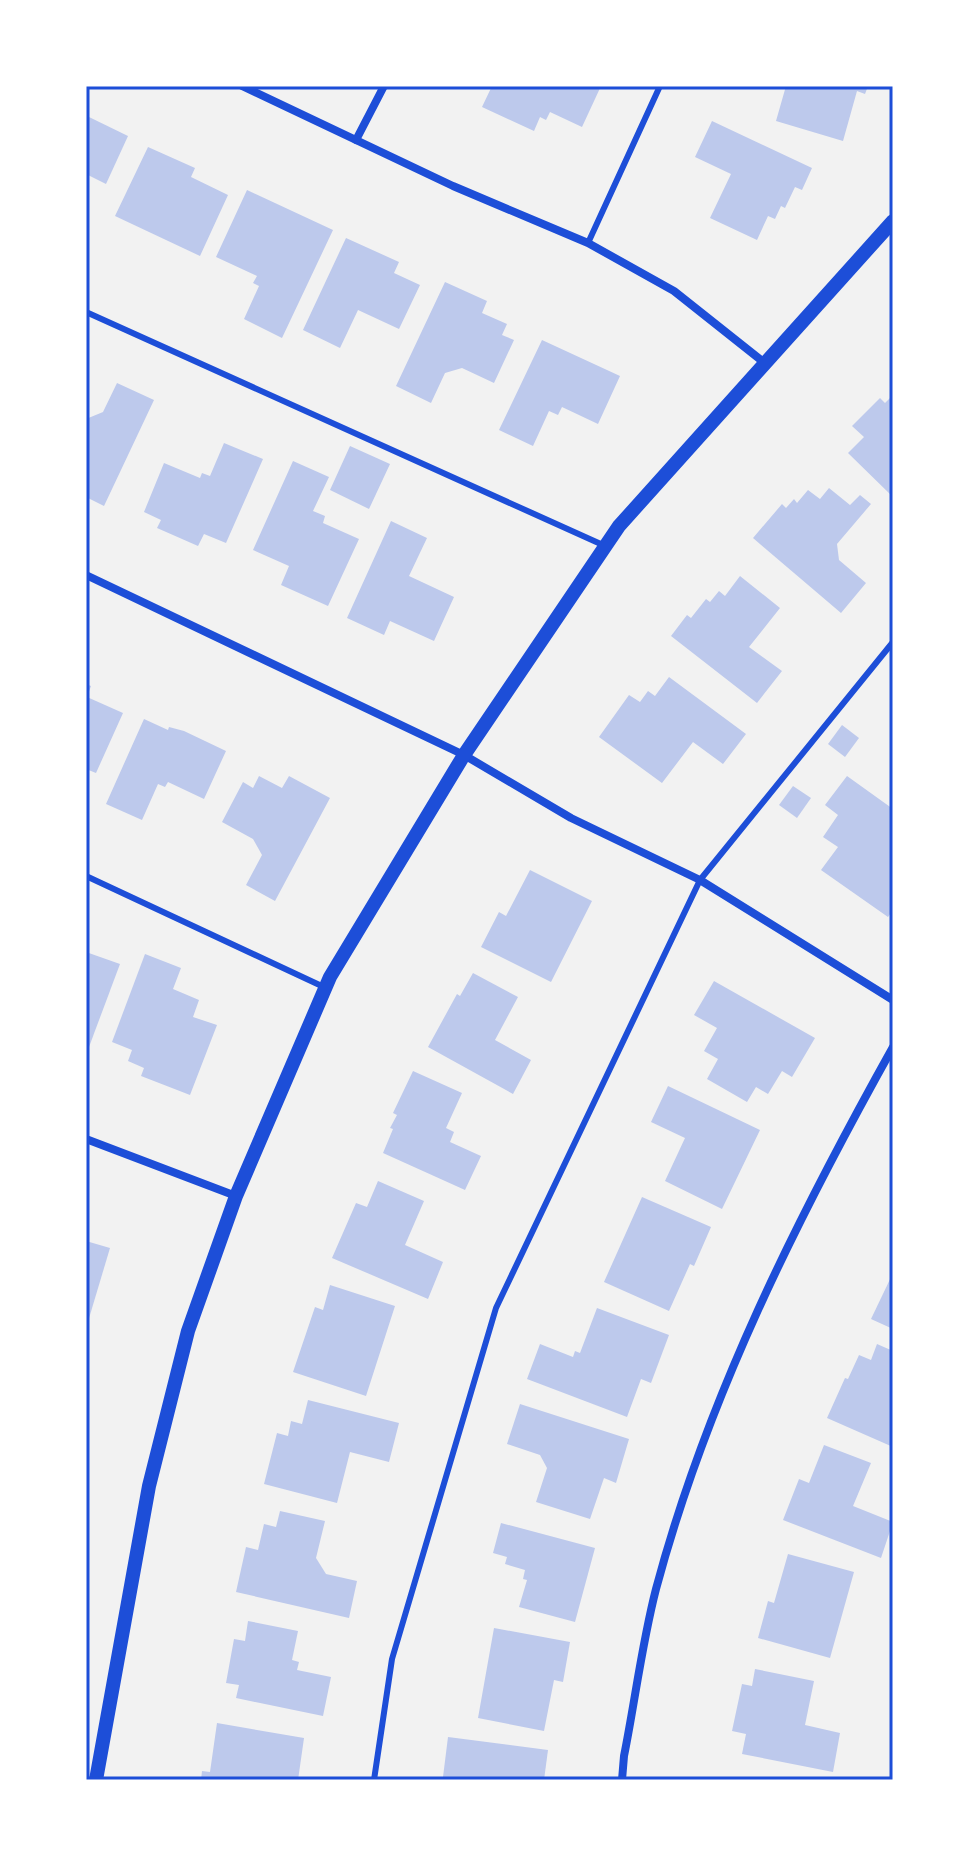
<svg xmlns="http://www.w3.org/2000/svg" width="979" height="1866" font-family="'Noto Sans',sans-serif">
<rect width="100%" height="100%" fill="#f2f2f2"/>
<g fill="#bdc9ec">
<path d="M492 86H601L582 127 550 112 546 120 540 117 534 131 482 107Z"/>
<path d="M786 86H868L865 94 857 91 843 141 776 121Z"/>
<path d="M89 117 128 136 106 184 86 174V119Z"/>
<path d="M712 121 812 168 802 190 795 187 785 208 781 206 775 219 768 216 757 240 710 218 731 174 695 157Z"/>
<path d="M148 147 195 168 191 177 228 195 200 256 115 216Z"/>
<path d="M247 190 333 230 282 338 244 319 259 286 253 283 257 276 216 257Z"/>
<path d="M346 238 399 262 394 273 420 285 399 329 358 310 340 348 303 330Z"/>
<path d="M445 282 487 301 482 313 507 324 502 335 514 340 494 383 462 368 445 373 431 403 396 386Z"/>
<path d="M542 340 620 376 598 424 562 407 558 415 549 411 533 446 499 430Z"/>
<path d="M117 383 154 400 104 506 86 497V419L103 412Z"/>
<path d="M893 395V497L848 453 864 437 852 426 880 398 885 403Z"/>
<path d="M224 443 263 459 226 543 204 534 198 546 157 528 161 520 144 512 164 463 200 478 202 473 210 476Z"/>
<path d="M350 446 390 464 369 509 330 490Z"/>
<path d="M293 461 329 477 313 511 325 516 323 523 359 539 328 606 281 585 289 566 253 550Z"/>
<path d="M829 488 850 505 860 495 871 504 837 544 839 560 866 583 841 613 753 538 782 504 786 508 794 499 797 503 808 490 820 499Z"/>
<path d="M391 521 427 538 409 576 454 597 434 641 390 621 384 635 347 618Z"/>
<path d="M740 576 780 608 749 647 782 671 757 703 671 636 687 615 691 618 706 599 710 602 719 591 725 596Z"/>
<path d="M669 677 746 734 723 764 693 742 662 783 599 737 629 695 640 702 648 691 655 696Z"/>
<path d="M86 684 91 686 87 697 123 713 96 773 86 769Z"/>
<path d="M144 719 168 730 169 727 184 731 226 751 204 799 168 782 165 787 158 784 142 820 106 804Z"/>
<path d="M842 725 859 738 845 757 828 744Z"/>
<path d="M259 776 282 788 289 776 330 798 275 901 246 885 262 855 253 839 222 822 243 782 253 788Z"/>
<path d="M847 776 893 809V910L888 917 821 870 838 847 823 837 838 815 825 805Z"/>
<path d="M793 786 811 798 797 818 779 805Z"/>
<path d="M530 870 592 901 551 982 481 947 499 912 506 916Z"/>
<path d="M86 952 120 964 86 1055Z"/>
<path d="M145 954 181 968 173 989 199 1000 193 1017 217 1025 190 1095 141 1076 144 1068 128 1061 132 1050 112 1042Z"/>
<path d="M473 973 518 997 495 1040 531 1060 513 1094 428 1047 457 994 460 996Z"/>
<path d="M714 981 815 1038 792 1077 782 1071 768 1094 756 1087 747 1102 707 1079 718 1059 704 1051 717 1028 694 1015Z"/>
<path d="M413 1071 462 1093 446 1128 454 1132 450 1142 481 1156 465 1190 383 1153 393 1129 390 1128 397 1115 393 1113Z"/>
<path d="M668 1086 760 1130 722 1209 665 1181 685 1138 651 1122Z"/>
<path d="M378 1181 424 1201 405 1245 443 1262 428 1299 332 1258 356 1203 367 1207Z"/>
<path d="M642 1197 711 1227 694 1266 690 1264 669 1311 604 1282Z"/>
<path d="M86 1241 110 1248 87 1325H86Z"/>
<path d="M893 1273V1329L871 1319Z"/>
<path d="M330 1285 395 1306 366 1396 293 1372 315 1307 323 1310Z"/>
<path d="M597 1308 669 1335 651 1383 641 1379 627 1417 527 1379 540 1344 573 1357 575 1351 580 1353Z"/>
<path d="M877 1344 893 1351V1447L827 1418 845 1378 848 1379 859 1355 871 1360Z"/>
<path d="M308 1400 399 1423 389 1462 350 1452 337 1503 264 1484 277 1433 288 1436 291 1421 302 1424Z"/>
<path d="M520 1404 629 1439 616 1483 604 1478 590 1519 536 1502 547 1468 540 1455 507 1444Z"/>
<path d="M824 1445 871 1463 853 1506 893 1522 881 1558 783 1520 799 1479 809 1483Z"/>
<path d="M280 1511 325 1521 316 1558 326 1574 357 1581 349 1618 236 1592 246 1547 258 1550 264 1524 276 1527Z"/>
<path d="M501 1523 595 1548 575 1622 519 1607 527 1580 523 1579 525 1570 505 1564 507 1557 493 1553Z"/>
<path d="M788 1554 854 1572 830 1658 758 1638 768 1601 774 1603Z"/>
<path d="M248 1621 298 1631 292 1660 299 1662 297 1670 331 1677 323 1716 236 1698 239 1685 226 1683 234 1639 245 1641Z"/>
<path d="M494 1628 570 1642 563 1682 554 1680 544 1731 478 1718Z"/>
<path d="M755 1669 814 1681 805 1725 840 1733 833 1772 742 1754 746 1734 732 1731 742 1684 752 1686Z"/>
<path d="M217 1723 304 1738 298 1780 281 1777V1780H201L202 1771 210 1772Z"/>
<path d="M448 1737 548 1750 544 1780H468L443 1777Z"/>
</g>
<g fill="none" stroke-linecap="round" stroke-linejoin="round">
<g stroke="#1d4ed8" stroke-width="6">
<path d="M588 243 660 86"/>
<path d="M86 312 603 545"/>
<path d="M86 876 326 988"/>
<path d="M374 1780 392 1659 496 1308 700 880 893 642"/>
</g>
<g stroke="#1d4ed8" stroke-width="8">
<path d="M242 86 453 186 588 243 674 291 766 364"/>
<path d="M356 140 384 86"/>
<path d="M86 575 464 755 571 818 700 880 893 1000"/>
<path d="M86 1139 236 1196"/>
<path d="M622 1780 624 1756C635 1701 642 1643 656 1589 707 1398 797 1219 893 1047"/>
</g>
<path stroke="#1d4ed8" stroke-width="14" d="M96 1780 149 1486 188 1331 236 1196 330 977 464 755 619 526 893 221"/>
</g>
<rect width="979" height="1866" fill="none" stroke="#ffffff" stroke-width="176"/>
<rect x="88" y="88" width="803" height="1690" fill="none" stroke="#1d4ed8" stroke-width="3"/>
</svg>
